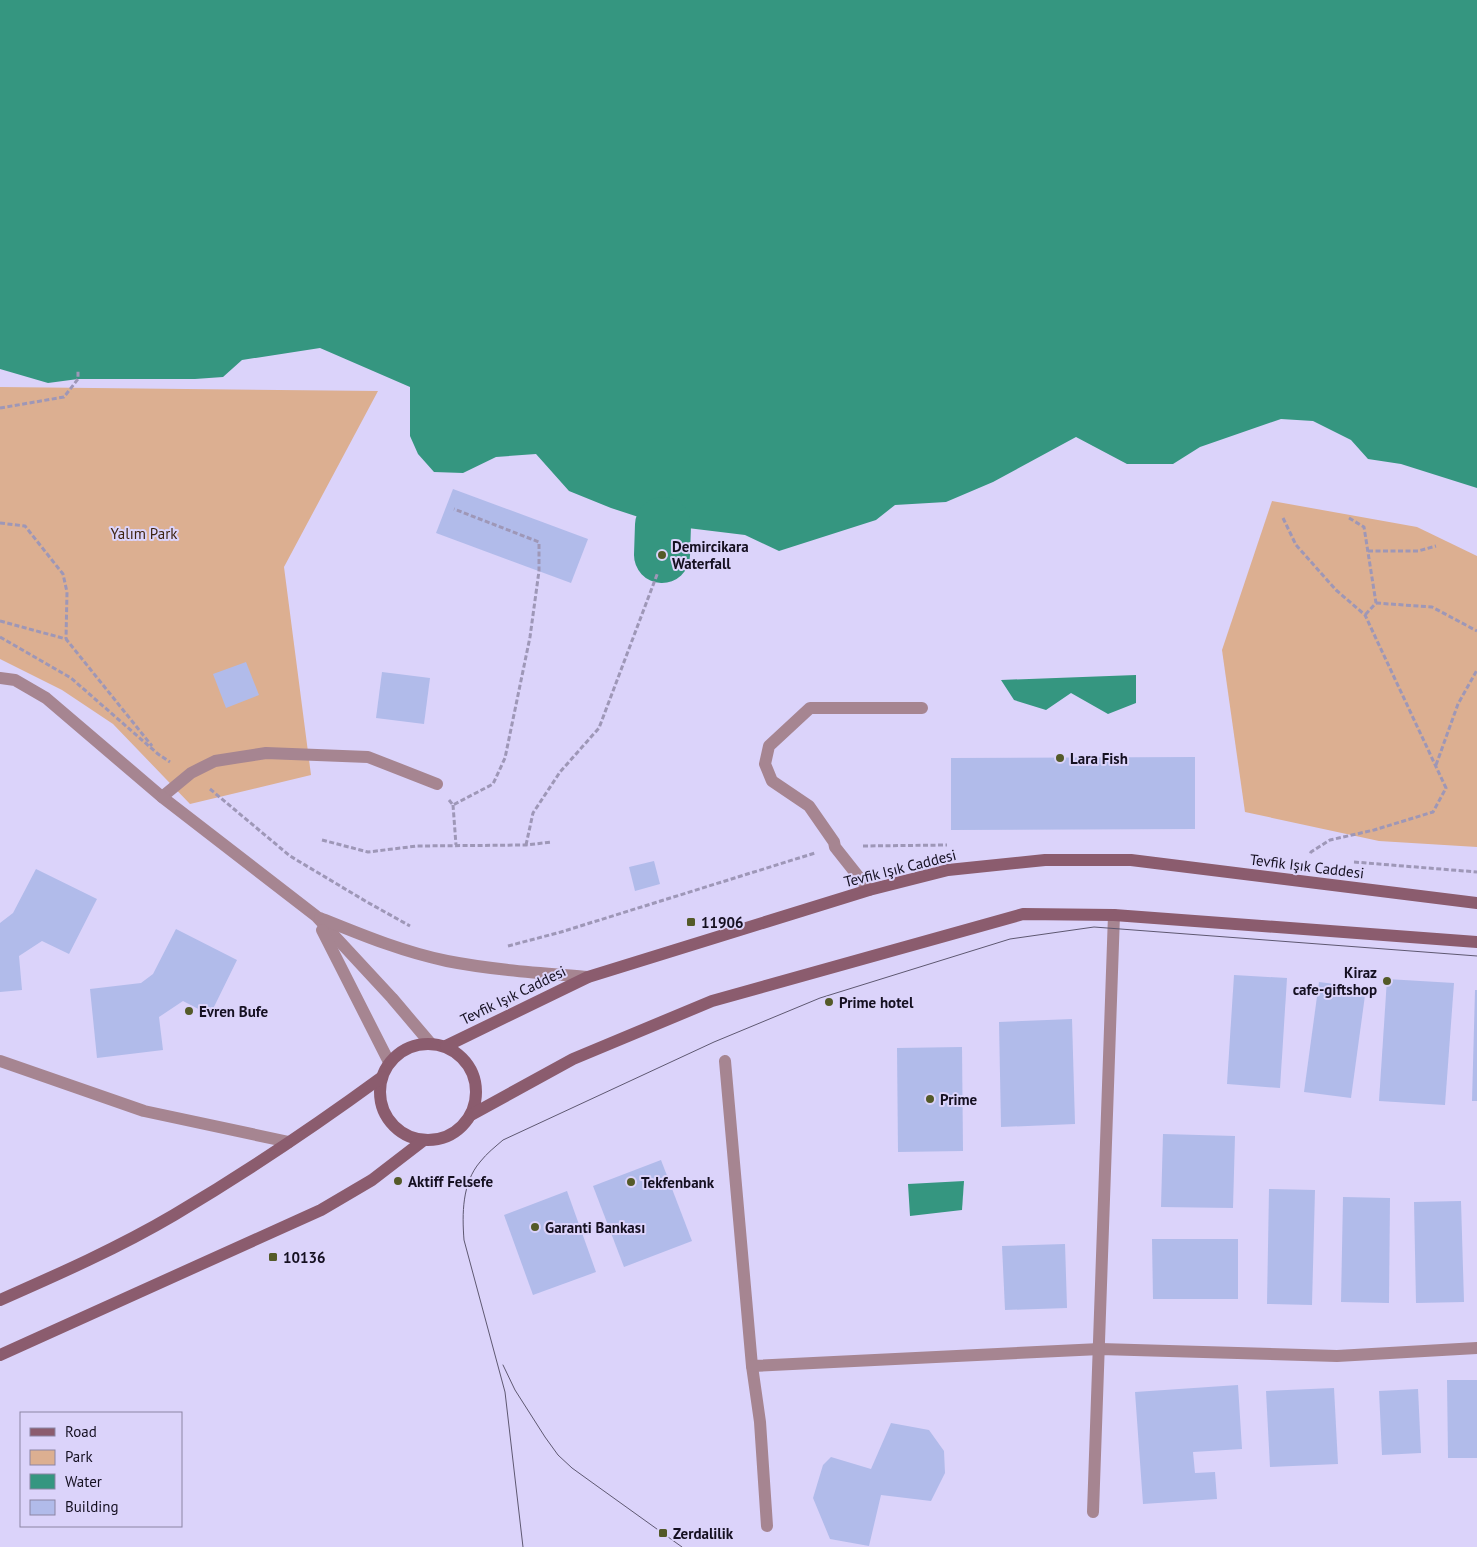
<svg xmlns="http://www.w3.org/2000/svg" width="1477" height="1547" font-family="'PT Sans',sans-serif">
<rect width="100%" height="100%" fill="#dbd3fa"/>
<g fill="#dcaf91">
<path d="M0 387 378 391 284 567 311 775 190 804 113 724 62 690 0 659Z"/>
<path d="M1272 501 1417 527 1477 556V847L1379 841 1245 812 1222 650Z"/>
</g>
<g fill="#359680">
<path d="M0 0H1477V488L1401 464 1368 459 1351 440 1313 421 1281 419 1200 447 1173 464H1127L1076 437 993 482 946 502 895 505 876 520 779 551 745 535 663 525 611 508 569 491 536 454 496 457 463 473 434 472 418 454 410 436V387L320 348 242 360 223 377 195 379H78L48 383 0 369Z"/>
<path d="M1136 675V703L1108 714 1071 693 1046 710 1014 700 1001 680Z"/>
<path d="M964 1181 962 1210 910 1216 908 1184Z"/>
</g>
<g fill="none" stroke-linecap="round" stroke-linejoin="round">
<path stroke="#359680" stroke-width="56" d="M662 555 663 525"/>
</g>
<g fill="#b1bbea">
<path d="M453 489 588 539 571 583 436 533Z"/>
<path d="M246 662 259 695 226 708 213 674Z"/>
<path d="M382 672 430 678 424 724 376 718Z"/>
<path d="M1195 757V829L951 830V758Z"/>
<path d="M654 861 660 884 635 891 629 867Z"/>
<path d="M36 869 97 899 69 954 42 941 19 956 22 990 0 992V923L13 913Z"/>
<path d="M176 929 237 960 210 1015 183 1001 159 1017 163 1050 97 1058 90 989 141 983 153 974Z"/>
<path d="M1234 975 1287 978 1280 1088 1227 1084Z"/>
<path d="M1387 979 1454 983 1445 1105 1379 1101Z"/>
<path d="M1319 982 1366 988 1351 1098 1304 1092Z"/>
<path d="M1475 990H1477V1101H1472Z"/>
<path d="M1072 1019 1075 1124 1001 1127 999 1022Z"/>
<path d="M962 1047 963 1151 898 1152 897 1048Z"/>
<path d="M1163 1134 1235 1136 1233 1208 1161 1207Z"/>
<path d="M661 1160 692 1241 624 1267 593 1186Z"/>
<path d="M1269 1189 1315 1190 1312 1305 1267 1304Z"/>
<path d="M567 1191 596 1272 533 1295 504 1215Z"/>
<path d="M1343 1197 1390 1198 1389 1303 1341 1302Z"/>
<path d="M1461 1201 1464 1302 1416 1303 1414 1202Z"/>
<path d="M1152 1239H1238V1299H1153Z"/>
<path d="M1065 1244 1067 1308 1005 1310 1002 1246Z"/>
<path d="M1447 1380H1477V1458H1448Z"/>
<path d="M1238 1385 1242 1449 1193 1452 1195 1473 1215 1472 1217 1499 1143 1504 1135 1392Z"/>
<path d="M1334 1388 1338 1464 1270 1467 1266 1391Z"/>
<path d="M1418 1389 1421 1453 1382 1455 1379 1391Z"/>
<path d="M891 1423 929 1430 944 1451 945 1473 931 1501 881 1495 869 1546 830 1539 813 1498 823 1465 831 1457 871 1469Z"/>
</g>
<g fill="none" stroke-linecap="round" stroke-linejoin="round">
<g stroke="#9e97b7" stroke-width="3" stroke-dasharray="5 2.5" stroke-linecap="butt">
<path d="M0 408 64 397 78 379V370"/>
<path d="M1283 518 1296 545 1336 590 1365 615 1446 788 1433 812 1374 830 1330 840 1311 852 1310 855"/>
<path d="M1349 518 1364 527 1376 603 1365 615"/>
<path d="M0 523 25 526 63 574 67 592 66 639"/>
<path d="M1368 551H1418L1436 546"/>
<path d="M1376 603 1432 607 1477 631"/>
<path d="M0 621 66 639 152 746"/>
<path d="M0 637 71 678 158 754 170 762"/>
<path d="M1436 765 1458 704 1477 670"/>
<path d="M210 789 290 856 367 902 410 926"/>
<path d="M449 800 453 805 493 784 505 758 530 637 539 571V542L454 509"/>
<path d="M453 805 456 845"/>
<path d="M322 840 368 852 417 846 526 845 552 842"/>
<path d="M526 845 533 813 560 772 599 728 658 572"/>
<path d="M863 846 947 845"/>
<path d="M1354 862 1477 872"/>
<path d="M508 946 561 932 815 853"/>
</g>
<g stroke="#a68591" stroke-width="12">
<path d="M162 797 191 773 215 761 266 753 368 757 437 784"/>
<path d="M869 890 835 847 834 842 809 806 772 781 765 764 769 746 810 708H922"/>
</g>
<g stroke="#a68591" stroke-width="12">
<path d="M0 678 15 680 46 698 162 797 316 916 392 998 431 1044"/>
<path d="M320 918C362 935 403 952 447 961 493 970 541 973 588 977"/>
<path d="M322 930 389 1062"/>
<path d="M0 1061 144 1111 289 1142"/>
<path d="M725 1061 752 1366 760 1422 767 1526"/>
<path d="M752 1366 1100 1349 1337 1356 1477 1348"/>
<path d="M1093 1512 1114 915"/>
</g>
<g stroke="#8b5c6e" stroke-width="12">
<circle cx="428" cy="1092" r="48"/>
<path d="M446 1046 588 977 869 890 948 870 1045 860H1131L1477 903"/>
<path d="M471 1115 573 1059 712 1001 1023 914 1114 915 1477 942"/>
<path d="M0 1300C59 1274 118 1248 174 1215 245 1173 315 1126 382 1077"/>
<path d="M0 1355 321 1210 372 1180 424 1140"/>
</g>
<g stroke="#5e5871" stroke-width="1">
<path d="M503 1365 515 1390 545 1437 558 1455 572 1468 590 1481 682 1547"/>
<path d="M523 1547 505 1392 464 1240C462 1214 462 1183 480 1162 487 1153 495 1147 503 1140L714 1042 820 998 1010 939 1094 927 1477 956"/>
</g>
</g>
<g fill="#545a28" stroke="#dbd3fa" stroke-width="2">
<circle cx="662" cy="555" r="5"/>
<circle cx="1060" cy="758" r="5"/>
<rect x="686" y="917" width="10" height="10" rx="2.5"/>
<circle cx="1387" cy="981" r="5"/>
<circle cx="829" cy="1002" r="5"/>
<circle cx="189" cy="1011" r="5"/>
<circle cx="930" cy="1099" r="5"/>
<circle cx="398" cy="1181" r="5"/>
<circle cx="631" cy="1182" r="5"/>
<circle cx="535" cy="1227" r="5"/>
<rect x="268" y="1252" width="10" height="10" rx="2.5"/>
<rect x="658" y="1528" width="10" height="10" rx="2.5"/>
</g>
<g text-anchor="middle" dominant-baseline="central" stroke-width="4" stroke-linejoin="round" paint-order="stroke">
<g font-size="15" fill="#3d2310" stroke="#dbd3fa">
<text x="144" y="533">Yalım Park</text>
</g>
<g font-size="15" font-weight="bold" fill="#151021" stroke="#dbd3fa" text-anchor="start">
<text x="672" y="546">Demircikara<tspan x="672" dy="17">Waterfall</tspan></text>
<text x="1070" y="758">Lara Fish</text>
<text x="701" y="922">11906</text>
<text x="1377" y="972" text-anchor="end">Kiraz<tspan x="1377" dy="17">cafe-giftshop</tspan></text>
<text x="839" y="1002">Prime hotel</text>
<text x="199" y="1011">Evren Bufe</text>
<text x="940" y="1099">Prime</text>
<text x="408" y="1181">Aktiff Felsefe</text>
<text x="641" y="1182">Tekfenbank</text>
<text x="545" y="1227">Garanti Bankası</text>
<text x="283" y="1257">10136</text>
<text x="673" y="1533">Zerdalilik</text>
</g>
<g font-size="15" fill="#151021" stroke="#dbd3fa">
<text transform="translate(1307 866) rotate(7)">Tevfik Işık Caddesi</text>
<text transform="translate(900 868) rotate(-14)">Tevfik Işık Caddesi</text>
<text transform="translate(513 995) rotate(-26)">Tevfik Işık Caddesi</text>
</g>
</g>
<rect x="20" y="1412" width="162" height="115" fill="#dbd3fa" stroke="#8c85a3"/>
<rect x="30" y="1428" width="25" height="8" fill="#8b5c6e" stroke="#8c85a3"/>
<text x="65" y="1437" font-size="15" fill="#151021">Road</text>
<rect x="30" y="1450" width="25" height="15" fill="#dcaf91" stroke="#8c85a3"/>
<text x="65" y="1462" font-size="15" fill="#151021">Park</text>
<rect x="30" y="1474" width="25" height="15" fill="#359680" stroke="#8c85a3"/>
<text x="65" y="1487" font-size="15" fill="#151021">Water</text>
<rect x="30" y="1500" width="25" height="15" fill="#b1bbea" stroke="#8c85a3"/>
<text x="65" y="1512" font-size="15" fill="#151021">Building</text>
</svg>
